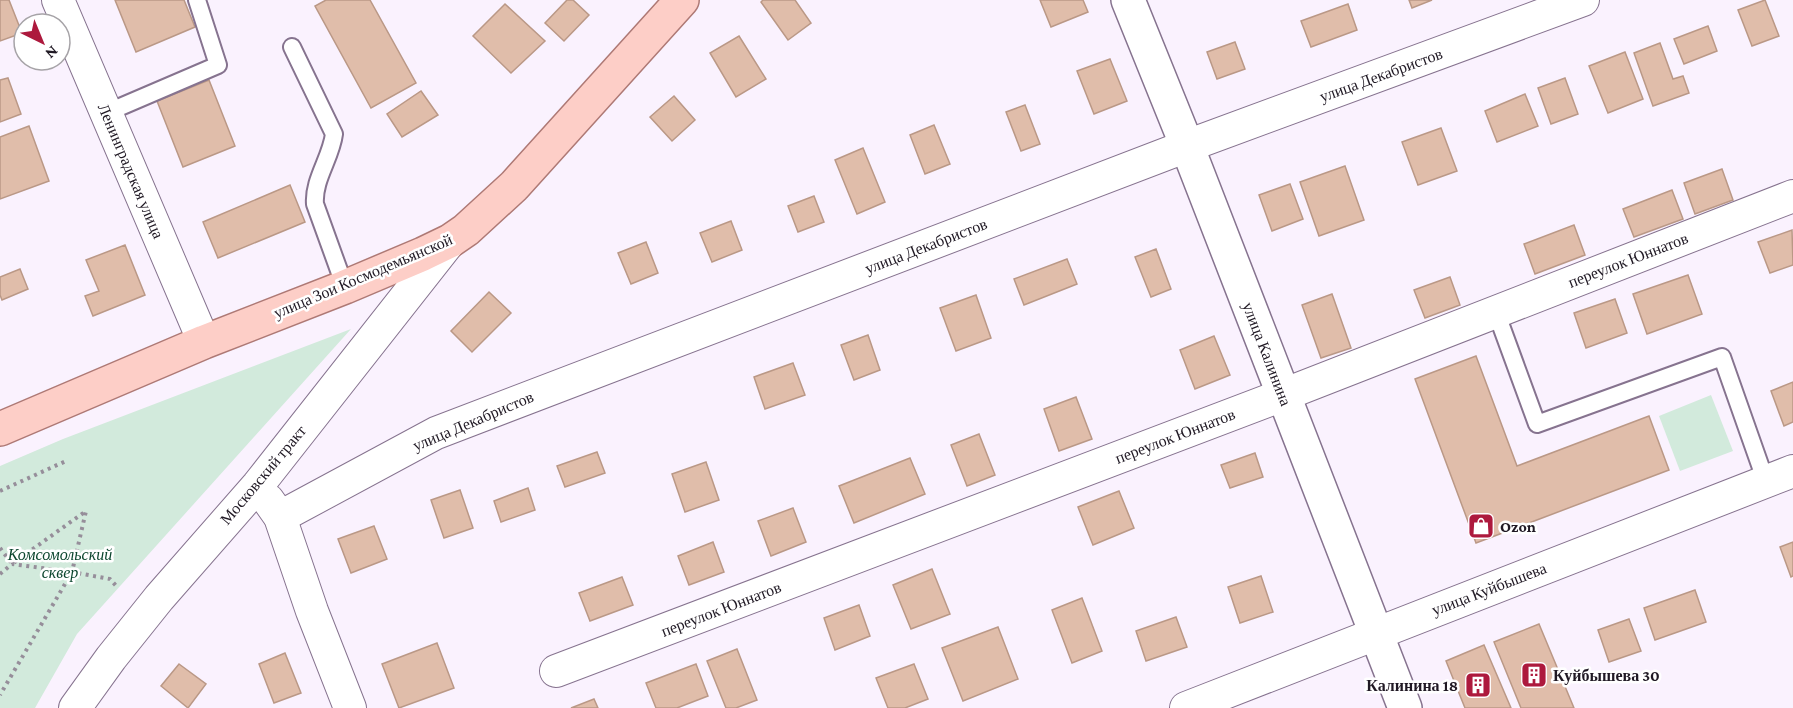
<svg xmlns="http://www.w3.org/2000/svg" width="1793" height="708" font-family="'Crimson Pro',serif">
<rect width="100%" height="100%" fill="#faf2fe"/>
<g fill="#d2eadc">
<path d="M351 329 77 634 35 708H0V466L63 439Z"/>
<path d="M1711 395 1733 451 1680 471 1659 416Z"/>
</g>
<g fill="#e0bdaa" stroke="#ba9886" stroke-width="1.5">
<path d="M0 0H9L22 33 0 41Z"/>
<path d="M115 0H184L195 27 136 52Z"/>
<path d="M326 0H370L416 83 371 108 315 6Z"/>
<path d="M567 0H573L589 15 564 41 545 23Z"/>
<path d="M763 0H795L811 23 788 40 761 2Z"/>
<path d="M1040 0H1083L1088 12 1051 27Z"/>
<path d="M1409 0H1432L1412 8Z"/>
<path d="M1765 0 1779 36 1752 46 1738 10Z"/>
<path d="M505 4 545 41 511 73 473 36Z"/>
<path d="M1348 4 1357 30 1311 47 1301 21Z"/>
<path d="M1708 26 1717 51 1684 64 1674 39Z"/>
<path d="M739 36 766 79 736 97 710 53Z"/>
<path d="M1235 42 1245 69 1217 79 1207 52Z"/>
<path d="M1660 43 1673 79 1683 76 1689 93 1653 106 1634 53Z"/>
<path d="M1625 52 1643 99 1608 113 1589 66Z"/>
<path d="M1110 59 1127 101 1094 114 1077 71Z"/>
<path d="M8 78 21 114 0 122V80Z"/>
<path d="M1565 78 1578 114 1551 124 1538 88Z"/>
<path d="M209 80 235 146 183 167 157 101Z"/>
<path d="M421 91 438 115 402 137 387 114Z"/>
<path d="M1525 94 1538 126 1497 142 1485 111Z"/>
<path d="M674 96 695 120 672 141 650 117Z"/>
<path d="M1025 105 1040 144 1021 151 1006 112Z"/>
<path d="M934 125 950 164 925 174 910 135Z"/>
<path d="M29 126 49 181 0 199V137Z"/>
<path d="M1441 128 1457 171 1418 185 1402 142Z"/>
<path d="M863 148 885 202 857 214 835 160Z"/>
<path d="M1345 166 1364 220 1319 236 1300 182Z"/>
<path d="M1722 169 1733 200 1695 214 1684 183Z"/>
<path d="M1290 184 1303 219 1272 231 1259 195Z"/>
<path d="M290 185 305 222 218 258 203 222Z"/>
<path d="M1672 190 1683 219 1634 237 1623 209Z"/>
<path d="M814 196 824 222 798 232 788 206Z"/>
<path d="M731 221 742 250 712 262 700 233Z"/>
<path d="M1574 225 1585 255 1535 274 1524 244Z"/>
<path d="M1792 230 1793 265 1770 273 1758 242Z"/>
<path d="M646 242 658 273 631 284 618 253Z"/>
<path d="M125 245 145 295 93 316 85 296 99 291 86 260Z"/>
<path d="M1156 249 1171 289 1151 297 1135 257Z"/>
<path d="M1067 259 1077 284 1024 305 1014 279Z"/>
<path d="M20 269 28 289 2 300 0 295V277Z"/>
<path d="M1688 275 1702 314 1647 334 1633 294Z"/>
<path d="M1450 277 1460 305 1425 318 1414 290Z"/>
<path d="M489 292 511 313 472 352 451 331Z"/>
<path d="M1332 294 1351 348 1321 358 1302 305Z"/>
<path d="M976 295 991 338 956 351 940 308Z"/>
<path d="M1615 299 1627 333 1586 348 1574 313Z"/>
<path d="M868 335 880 370 854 380 841 345Z"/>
<path d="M1214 336 1230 375 1195 389 1180 350Z"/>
<path d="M1476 356 1517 466 1649 416 1669 470 1476 543 1415 379Z"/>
<path d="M793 363 805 395 765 409 754 377Z"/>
<path d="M1793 382V422L1784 426 1771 391Z"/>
<path d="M1076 397 1092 439 1059 451 1044 409Z"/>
<path d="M979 434 995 475 967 486 951 445Z"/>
<path d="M597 452 605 473 565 487 557 466Z"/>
<path d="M1255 453 1263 477 1230 488 1221 465Z"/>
<path d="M910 458 925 494 854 523 839 486Z"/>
<path d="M706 462 719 500 685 512 672 474Z"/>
<path d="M528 488 535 510 501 522 494 501Z"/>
<path d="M460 490 473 528 444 538 431 500Z"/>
<path d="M1119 491 1134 528 1093 545 1078 507Z"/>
<path d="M793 508 806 542 771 556 758 521Z"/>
<path d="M374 526 387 559 351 573 338 539Z"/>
<path d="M713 542 724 572 689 585 678 556Z"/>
<path d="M1793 542V576L1791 577 1780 547Z"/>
<path d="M932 569 950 614 911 629 893 585Z"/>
<path d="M1261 576 1273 612 1240 623 1228 587Z"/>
<path d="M622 577 633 605 590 621 579 593Z"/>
<path d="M1695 590 1706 622 1655 640 1644 608Z"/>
<path d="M1082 598 1102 651 1072 663 1052 610Z"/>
<path d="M859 605 870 636 835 650 824 618Z"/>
<path d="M1176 617 1187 647 1146 661 1136 631Z"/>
<path d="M1629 619 1641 651 1609 662 1598 630Z"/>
<path d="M1539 624 1574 708H1521L1494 642Z"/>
<path d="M998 627 1018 679 963 701 942 648Z"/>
<path d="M437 643 454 688 399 708 382 664Z"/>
<path d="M1484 645 1511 708H1465L1446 661Z"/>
<path d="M737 649 757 700 736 708H726L707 661Z"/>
<path d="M285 653 301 693 274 703 259 664Z"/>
<path d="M179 664 206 684 188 708 161 686Z"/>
<path d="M696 664 708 696 677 708H656L646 683Z"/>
<path d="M914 664 928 699 905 708H888L876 678Z"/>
<path d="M594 699 598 708H571Z"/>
</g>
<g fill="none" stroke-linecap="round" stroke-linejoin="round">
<defs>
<g id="lane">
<path d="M292 47 334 134C331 158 313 180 315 204L345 287"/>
<path d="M106 113 218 65 197 0"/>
<path d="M1496 312 1537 424 1722 357 1766 482"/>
</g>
<g id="street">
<path d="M58 0 204 342"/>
<path d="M268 500 280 517 312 611 350 708"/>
<path d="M280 517 436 433 1187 146 1583 0"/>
<path d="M556 671 1283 395 1793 196"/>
<path d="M75 708 111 658 159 598 258 485 450 241"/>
<path d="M1186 708 1793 471"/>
</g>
<path id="secondary" d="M1128 0 1187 146 1405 708"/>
<path id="primary" d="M0 429 204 342 345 287 423 254 450 241 466 230 514 186 682 0"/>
</defs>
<use href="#lane" stroke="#86738f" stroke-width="20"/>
<use href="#street" stroke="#86738f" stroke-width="34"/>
<use href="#secondary" stroke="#86738f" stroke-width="36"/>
<use href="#primary" stroke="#ae7975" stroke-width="36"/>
<g stroke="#968e9a" stroke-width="4" stroke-dasharray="3 4.5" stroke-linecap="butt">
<path d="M0 491 66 461"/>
<path d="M0 548 12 564 86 511 72 572 110 579 118 588"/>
<path d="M0 574 12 564 72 572 0 695"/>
</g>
<use href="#lane" stroke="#fff" stroke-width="16"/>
<use href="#street" stroke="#fff" stroke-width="32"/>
<use href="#secondary" stroke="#fff" stroke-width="33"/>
<use href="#primary" stroke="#fdcec7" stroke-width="33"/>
</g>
<defs>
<symbol id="shop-square" viewBox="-11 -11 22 22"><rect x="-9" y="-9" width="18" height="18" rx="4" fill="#ad193d" stroke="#fff"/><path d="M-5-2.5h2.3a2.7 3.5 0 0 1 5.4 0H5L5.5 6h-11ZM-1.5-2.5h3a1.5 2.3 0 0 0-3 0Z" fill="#fff"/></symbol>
<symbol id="building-square" viewBox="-11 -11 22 22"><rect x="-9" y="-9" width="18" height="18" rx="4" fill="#ad193d" stroke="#fff"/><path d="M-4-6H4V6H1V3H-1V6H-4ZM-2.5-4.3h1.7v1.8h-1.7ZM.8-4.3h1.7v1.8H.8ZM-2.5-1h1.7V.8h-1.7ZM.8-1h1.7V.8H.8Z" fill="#fff"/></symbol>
</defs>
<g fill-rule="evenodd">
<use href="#shop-square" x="1466" y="511" width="30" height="30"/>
<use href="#building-square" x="1519" y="660" width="30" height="30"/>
<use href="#building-square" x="1463" y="670" width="30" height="30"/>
</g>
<g text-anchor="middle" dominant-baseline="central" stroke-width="5" stroke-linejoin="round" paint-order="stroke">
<g font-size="16" fill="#201924" stroke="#fff">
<text transform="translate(1381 75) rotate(-20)">улица Декабристов</text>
<text transform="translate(131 171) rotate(67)">Ленинградская улица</text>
<text transform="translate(926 246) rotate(-21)">улица Декабристов</text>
<text transform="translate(1628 260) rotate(-21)">переулок Юннатов</text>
<text transform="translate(363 276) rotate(-23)">улица Зои Космодемьянской</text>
<text transform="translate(1267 354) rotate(69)">улица Калинина</text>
<text transform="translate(473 421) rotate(-23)">улица Декабристов</text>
<text transform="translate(1175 436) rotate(-21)">переулок Юннатов</text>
<text transform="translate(263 475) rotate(-50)">Московский тракт</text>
<text transform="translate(1489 589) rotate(-21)">улица Куйбышева</text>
<text transform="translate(721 609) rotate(-21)">переулок Юннатов</text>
</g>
<g font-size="16" font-weight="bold" fill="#201924" stroke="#fff" text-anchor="start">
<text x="1500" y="526">Ozon</text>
<text x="1553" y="675">Куйбышева 30</text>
<text x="1458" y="685" text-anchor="end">Калинина 18</text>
</g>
<g font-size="16" font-style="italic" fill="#0c462e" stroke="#fff">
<text x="60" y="554">Комсомольский<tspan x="60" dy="18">сквер</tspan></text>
</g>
</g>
<g transform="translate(42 42) rotate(137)"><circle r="28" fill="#ffffff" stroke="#a6a3a7" stroke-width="1.5"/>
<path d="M0-4.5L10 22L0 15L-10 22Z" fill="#ad193d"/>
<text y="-9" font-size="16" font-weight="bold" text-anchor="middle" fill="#201924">N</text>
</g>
</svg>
